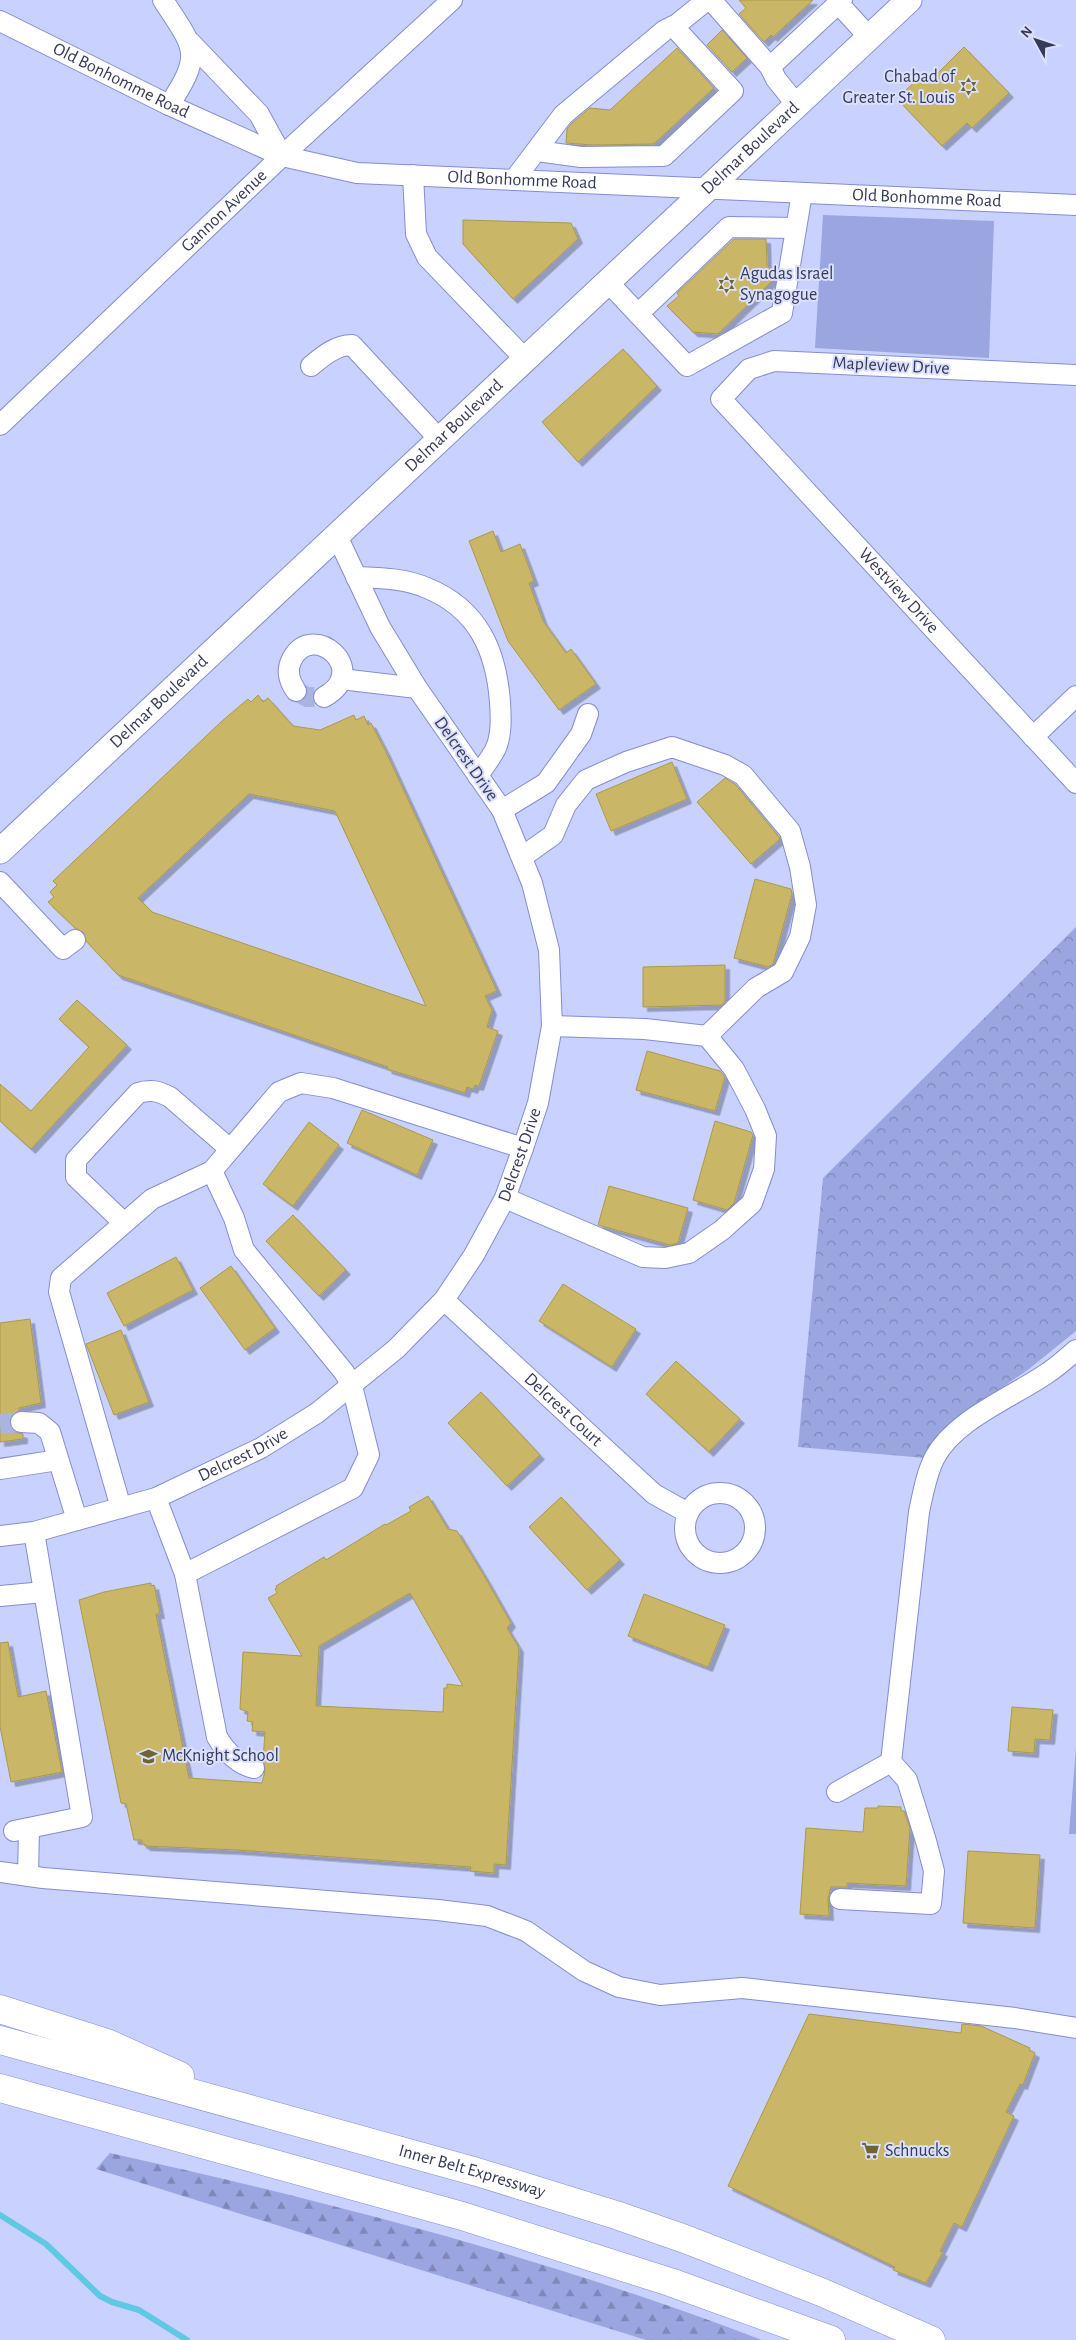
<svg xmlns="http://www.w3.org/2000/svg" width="1076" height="2340" font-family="'Alegreya Sans',sans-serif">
<defs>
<pattern id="forest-firs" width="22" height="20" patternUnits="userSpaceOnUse" patternTransform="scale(1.25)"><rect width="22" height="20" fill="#9ba5e0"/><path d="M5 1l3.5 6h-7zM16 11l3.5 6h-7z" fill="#7f87b8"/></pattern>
<pattern id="park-crowns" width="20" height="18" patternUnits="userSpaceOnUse" patternTransform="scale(1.25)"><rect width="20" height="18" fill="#9ba5e0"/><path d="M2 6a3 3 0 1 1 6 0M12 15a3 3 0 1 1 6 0" fill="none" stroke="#7f87b8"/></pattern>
<filter id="shadow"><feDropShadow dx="4.5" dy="4.5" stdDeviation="0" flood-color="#0004"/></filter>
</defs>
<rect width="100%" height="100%" fill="#c9d2ff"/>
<g fill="#9ba5e0">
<path d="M823 215 994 221 989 358 815 348Z"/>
<path d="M1076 1748V1834H1069Z"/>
</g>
<path fill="url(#forest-firs)" d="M110 2153C330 2202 551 2259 762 2340H646L96 2169Z"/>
<path fill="url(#park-crowns)" d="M1076 927V1331L1029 1369 948 1425 925 1458 798 1447 823 1178Z"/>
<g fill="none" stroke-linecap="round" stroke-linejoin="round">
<path stroke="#5fc8e2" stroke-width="6" d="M0 2215 46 2244 100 2296 112 2302 139 2310 187 2340"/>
</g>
<g fill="#c9b666" stroke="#ac9947" fill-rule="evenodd" filter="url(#shadow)">
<path d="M739 0H813L773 37 771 35 764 42 739 14 746 8Z"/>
<path d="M722 30 747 58 732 72 707 45Z"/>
<path d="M964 47 1009 93 972 128 967 123 942 146 900 102 909 93 906 90 921 76 928 83Z"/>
<path d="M677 48 714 88 658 140 653 144 592 145 566 143 567 129 572 123 590 108 610 110Z"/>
<path d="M463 220 571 223 578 239 513 299 463 244Z"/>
<path d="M734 239H766L767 265 776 277 718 334 693 332 667 306 679 296 677 293Z"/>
<path d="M623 349 657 386 578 462 542 422Z"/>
<path d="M493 531 501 552 520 544 534 581 529 583 543 621 566 653 571 649 596 684 559 710 508 641 469 541Z"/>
<path d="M258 695 263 702 268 698 293 726 320 730 354 715 356 720 364 716 368 725 371 723 386 752 497 991 485 996 492 1010 487 1027 498 1031 479 1086 475 1085 473 1089 467 1087 465 1093 387 1069 388 1067 118 975 86 941 84 933 75 928 48 902 54 897 50 892 57 885 53 881 222 721 248 699 251 702ZM249 794 335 811 426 1006 152 912 138 898Z"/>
<path d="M672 762 687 799 611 831 596 794Z"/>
<path d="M725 778 735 784 779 837 780 839 751 864 697 802Z"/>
<path d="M755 879 791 889 792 894 773 964 768 967 734 958Z"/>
<path d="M725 965V1001L722 1005 643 1007V967Z"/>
<path d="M77 1000 127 1045 31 1149 0 1121V1084L31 1111 89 1047 59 1019Z"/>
<path d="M647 1051 720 1071 725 1077 715 1111 636 1090Z"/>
<path d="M362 1110 433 1140 417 1175 347 1143Z"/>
<path d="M715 1121 751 1132 753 1135 734 1203 727 1210 693 1200Z"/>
<path d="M309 1122 339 1145 293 1206 263 1184Z"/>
<path d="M609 1186 688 1208 678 1243 670 1245 598 1225Z"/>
<path d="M293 1215 346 1270 319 1296 266 1241Z"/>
<path d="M176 1257 193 1290 124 1326 107 1293Z"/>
<path d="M231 1266 275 1328 245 1350 200 1288Z"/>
<path d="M563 1284 636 1329 612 1367 539 1321Z"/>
<path d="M30 1319 41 1403 19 1408V1411L11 1416V1428L15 1432 23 1434V1439L0 1442V1323Z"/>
<path d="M121 1330 149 1402 114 1415 86 1344Z"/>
<path d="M676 1361 740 1419 709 1452 646 1394Z"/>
<path d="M481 1392 540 1455 507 1486 448 1423Z"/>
<path d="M428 1496 448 1529 457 1531 486 1579 511 1623 507 1628 519 1648 506 1865 494 1864V1873L470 1871 471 1867 238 1850 145 1846V1844H142V1840H134L126 1804 121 1803 79 1600 104 1592 151 1583V1586L154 1585 160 1614H156L189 1778 262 1783 265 1771 263 1760 265 1732 252 1731 253 1722 247 1721 248 1712 240 1709 243 1652 302 1656 268 1598 277 1593 275 1589 277 1588 276 1586 324 1557 326 1560 385 1524 386 1525 411 1511 409 1507ZM410 1593 463 1686 447 1684V1688H444L443 1712 316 1706 319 1646Z"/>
<path d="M561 1497 620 1560 587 1590 529 1527Z"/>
<path d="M644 1594 725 1625 708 1667 628 1636Z"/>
<path d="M8 1642 18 1697 46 1691 62 1772 11 1782 0 1726V1643Z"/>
<path d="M1012 1707 1053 1710 1050 1740 1035 1739 1034 1753 1008 1751Z"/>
<path d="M878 1806 901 1807V1811H904L910 1828 906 1886 847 1883V1887H831L828 1898 829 1916 800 1914 806 1828 863 1832 865 1808H878Z"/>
<path d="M968 1851 1040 1855 1035 1928 963 1923Z"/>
<path d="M809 2014 961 2033 962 2024 981 2026 1030 2048 1029 2050 1035 2053 1023 2085 1020 2084 1006 2112 1014 2116 962 2227 954 2223 940 2251 943 2252 926 2283 893 2270 895 2267 728 2186Z"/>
</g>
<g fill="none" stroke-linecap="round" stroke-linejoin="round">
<g stroke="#abb4de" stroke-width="20" stroke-dasharray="20 10" stroke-linecap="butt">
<path d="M296 691 307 697H324"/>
<path d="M0 1424 21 1422"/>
</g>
<defs>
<g id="minor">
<path d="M163 0C194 48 204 53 169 105"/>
<path d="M711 0 770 67 776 79 796 104"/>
<path d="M838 3 869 37"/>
<path id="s1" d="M0 21 169 105 282 156 357 173 1076 205"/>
<path d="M190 42 259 114 282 156"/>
<path d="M770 67 842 0"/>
<path d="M537 151 581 157 664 156 733 91 673 26"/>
<path d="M413 175 416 234 427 257 525 359"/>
<path d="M514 180 563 115 665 30 676 25 707 0"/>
<path d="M607 281 687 366 782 313 802 193"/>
<path d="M638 314 729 227 796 228"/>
<path d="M311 366C323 356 336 345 352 345L440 440"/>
<path id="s2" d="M1076 375 774 361 749 369 721 399 1076 783"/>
<path id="s3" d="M0 425 282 156 452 0"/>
<path d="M356 577C380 578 404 578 427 588 478 609 496 650 500 702 501 717 502 736 495 750 490 759 483 768 478 776"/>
<path d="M341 679 417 688"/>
<path d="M296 691C289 681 286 670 292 659 313 619 372 671 324 697"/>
<path d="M1033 737 1076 696"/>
<path d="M502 810 546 783 581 734 588 714"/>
<path d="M522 857 553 835 566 805 586 780 626 762 672 747 725 765 743 775 790 831 800 867 806 905 800 937 783 972 756 988 707 1036 645 1029 552 1026"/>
<path d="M0 882 63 949 75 940"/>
<path d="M505 1198 643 1257 665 1258 689 1253 722 1230 752 1203 764 1169 766 1136 755 1109 734 1069 707 1036"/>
<path d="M123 1222 76 1177V1160L138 1093C151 1089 158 1091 170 1097L230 1149"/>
<path id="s4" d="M444 1300 654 1494 688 1513"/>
<path d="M21 1422 39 1423 50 1432 77 1520"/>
<path d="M0 1469 58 1460"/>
<circle cx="720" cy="1528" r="35"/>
<path d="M156 1498 185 1574 353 1488 369 1455 352 1386 344 1372 244 1250 234 1218 212 1171"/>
<path d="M121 1508 59 1292 61 1278 152 1199 212 1171 279 1092 301 1083 333 1088 523 1148"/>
<path id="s5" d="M0 1536 34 1532 156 1498 261 1448 317 1413 396 1349 444 1300 474 1255 505 1198 523 1148 538 1103 552 1026 549 950 532 883 502 810 417 688 380 627 337 536"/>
<path d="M185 1574 217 1737C226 1752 237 1764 254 1768"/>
<path d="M0 1596 44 1592"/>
<path d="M837 1792 891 1762"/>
<path d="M14 1831 82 1817 34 1532"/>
<path d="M0 1872 43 1878 438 1910 487 1916 526 1931 584 1971 619 1987 660 1995 742 1988 1015 2018 1076 2028"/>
<path d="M28 1876 29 1829"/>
<path d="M840 1899 931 1904 934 1871 926 1841 907 1780 891 1762 919 1512C923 1494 926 1474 935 1457 955 1419 1015 1396 1049 1372 1058 1366 1067 1358 1076 1350"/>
</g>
<g id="major">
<path id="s6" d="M0 851 909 0"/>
</g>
<g id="highway">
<path d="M0 2009 107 2043 180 2076"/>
<path id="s7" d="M0 2040 477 2172 616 2215 685 2239 821 2292 931 2340"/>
<path d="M0 2088 462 2216 670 2282 831 2340"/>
</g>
</defs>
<use href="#minor" stroke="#828dd3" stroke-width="22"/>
<use href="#major" stroke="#828dd3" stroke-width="27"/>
<use href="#highway" stroke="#828dd3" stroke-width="29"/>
<use href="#minor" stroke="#fff" stroke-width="20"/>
<use href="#major" stroke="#fff" stroke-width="25"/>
<use href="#highway" stroke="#fff" stroke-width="28"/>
</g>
<defs>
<symbol id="synagogue-bare" viewBox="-9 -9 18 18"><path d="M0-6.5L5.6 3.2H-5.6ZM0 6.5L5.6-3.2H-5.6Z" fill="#706431" stroke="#dae0fe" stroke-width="2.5" paint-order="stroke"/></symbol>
<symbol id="school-bare" viewBox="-9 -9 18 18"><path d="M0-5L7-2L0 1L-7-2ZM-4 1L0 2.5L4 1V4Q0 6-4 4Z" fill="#706431" stroke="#dae0fe" stroke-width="2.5" paint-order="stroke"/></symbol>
<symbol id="supermarket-bare" viewBox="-9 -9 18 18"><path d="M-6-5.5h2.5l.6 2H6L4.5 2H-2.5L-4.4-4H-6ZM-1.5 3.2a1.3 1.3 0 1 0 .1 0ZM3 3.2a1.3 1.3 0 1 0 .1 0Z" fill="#706431" stroke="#dae0fe" stroke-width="2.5" paint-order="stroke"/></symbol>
</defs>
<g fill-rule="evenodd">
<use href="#synagogue-bare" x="956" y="74" width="25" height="25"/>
<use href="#synagogue-bare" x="714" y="272" width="25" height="25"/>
<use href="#school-bare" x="136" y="1744" width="25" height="25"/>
<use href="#supermarket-bare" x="858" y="2138" width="25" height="25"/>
</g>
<g text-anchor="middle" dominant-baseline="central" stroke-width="4" stroke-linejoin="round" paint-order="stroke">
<g font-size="18" fill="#353a58" stroke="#dae0fe" text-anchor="start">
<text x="955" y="77" text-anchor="end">Chabad of<tspan x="955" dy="21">Greater St. Louis</tspan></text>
<text x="740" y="274">Agudas Israel<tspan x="740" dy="21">Synagogue</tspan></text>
<text x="162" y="1756">McKnight School</text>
<text x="885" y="2151">Schnucks</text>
</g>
<g font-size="18" fill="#353a58" stroke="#dae0fe">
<text stroke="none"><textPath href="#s1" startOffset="135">Old Bonhomme Road</textPath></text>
<text stroke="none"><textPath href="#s6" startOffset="1028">Delmar Boulevard</textPath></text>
<text stroke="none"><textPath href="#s1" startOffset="555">Old Bonhomme Road</textPath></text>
<text stroke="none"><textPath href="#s1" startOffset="960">Old Bonhomme Road</textPath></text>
<text stroke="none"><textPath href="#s3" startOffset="310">Gannon Avenue</textPath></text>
<text transform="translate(891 366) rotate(3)">Mapleview Drive</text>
<text stroke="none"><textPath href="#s6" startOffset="622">Delmar Boulevard</textPath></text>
<text stroke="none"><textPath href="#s2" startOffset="631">Westview Drive</textPath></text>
<text stroke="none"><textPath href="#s6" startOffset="218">Delmar Boulevard</textPath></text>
<text transform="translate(466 759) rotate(55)">Delcrest Drive</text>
<text stroke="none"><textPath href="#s5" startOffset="678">Delcrest Drive</textPath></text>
<text stroke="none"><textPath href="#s4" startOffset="162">Delcrest Court</textPath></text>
<text stroke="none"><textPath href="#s5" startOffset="258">Delcrest Drive</textPath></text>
<text stroke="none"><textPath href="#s7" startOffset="490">Inner Belt Expressway</textPath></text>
</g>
</g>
<g transform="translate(1036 40) rotate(310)" stroke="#dae0fe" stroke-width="4" paint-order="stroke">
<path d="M0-4L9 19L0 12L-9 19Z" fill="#353a58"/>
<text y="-8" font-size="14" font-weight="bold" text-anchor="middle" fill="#353a58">N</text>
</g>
</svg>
